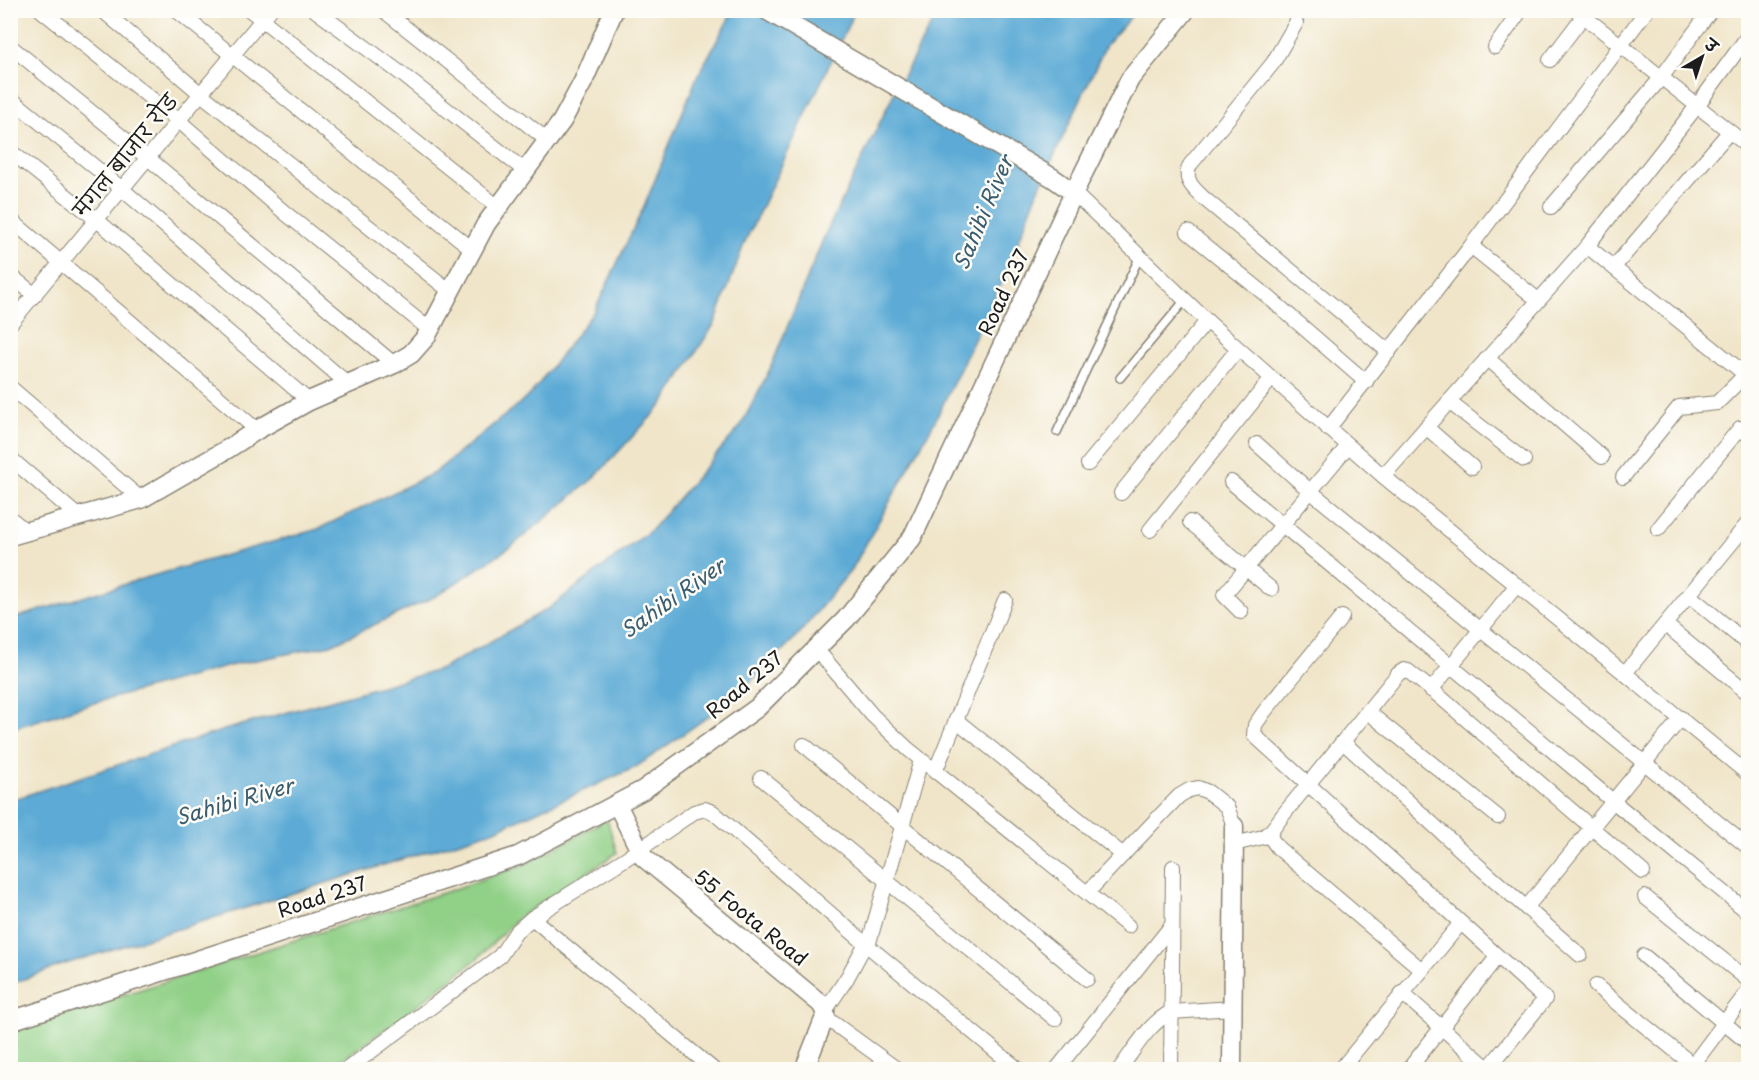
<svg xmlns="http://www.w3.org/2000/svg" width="1759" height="1080" font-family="'Playpen Sans','Playpen Sans Deva',sans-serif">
<rect width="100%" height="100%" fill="#fdfcf7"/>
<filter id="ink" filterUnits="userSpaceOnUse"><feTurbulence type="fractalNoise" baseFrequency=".0167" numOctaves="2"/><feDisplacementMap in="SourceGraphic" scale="12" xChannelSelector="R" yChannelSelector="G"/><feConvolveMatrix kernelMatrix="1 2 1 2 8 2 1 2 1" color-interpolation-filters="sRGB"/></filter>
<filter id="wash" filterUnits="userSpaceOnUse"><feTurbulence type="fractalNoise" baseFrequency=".008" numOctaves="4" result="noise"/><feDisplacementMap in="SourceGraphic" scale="24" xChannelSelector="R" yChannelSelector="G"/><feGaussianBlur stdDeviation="1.35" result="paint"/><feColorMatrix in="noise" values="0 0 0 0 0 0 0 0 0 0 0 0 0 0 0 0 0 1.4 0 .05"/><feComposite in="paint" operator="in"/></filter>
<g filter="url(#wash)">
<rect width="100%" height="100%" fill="#f0e5c9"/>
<path fill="#91d087" stroke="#567652" stroke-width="1.5" d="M607 819 617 853 518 918 477 959 409 1012 329 1069H11L10 1031 449 891 528 863Z"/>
<g fill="#5caad5" stroke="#3c6378" stroke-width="1.5">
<path d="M733 11H855L744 244 715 323 662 405 594 478 512 546 436 596 331 645 237 664 83 706 11 729V619L145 578 318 529 434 473 531 394 595 310 646 202 696 79Z"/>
<path d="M939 11H1136L1106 45 1040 186 1007 271 936 419 852 569 799 634 732 700 636 767 493 831 62 965 11 984V800L224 730 442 669 549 608 651 530 740 427 770 369 824 237 895 91Z"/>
</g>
</g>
<g filter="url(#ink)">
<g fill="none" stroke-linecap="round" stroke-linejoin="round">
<defs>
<g id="service">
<path d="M1120 378 1185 300"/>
<path d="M1057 432 1140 256"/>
</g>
<g id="minor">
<path d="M41 10 179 121 284 212 430 330"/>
<path d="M102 10 201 94 450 291"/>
<path d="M176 10 472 249"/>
<path d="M250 10 498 207"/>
<path d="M315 10 403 75 524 170"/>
<path d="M383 10 547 140"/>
<path d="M1576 10 1748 146"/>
<path d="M1296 23 1273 63 1190 165C1182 181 1196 191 1207 201L1389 352"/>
<path d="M10 46 148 158 394 364"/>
<path d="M1495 47 1521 10"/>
<path d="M1550 60 1588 10"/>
<path d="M10 98 122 189 348 384"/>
<path d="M10 151 97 220 309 401"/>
<path d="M1074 193 1207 321 1383 476 1748 774"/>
<path d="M1551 207 1661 78 1711 10"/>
<path d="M10 219 257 430"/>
<path d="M1188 232 1266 295 1366 382"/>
<path d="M1471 246 1538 300"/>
<path d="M1587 246 1746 375"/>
<path d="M1614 267 1729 132"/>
<path d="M10 275 35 295"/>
<path d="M10 324 270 10"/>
<path d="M1487 358 1602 457"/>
<path d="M10 387 141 499"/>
<path d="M1449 402 1524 460"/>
<path d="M1426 427 1472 467"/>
<path d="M1328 429 1471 246 1647 10"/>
<path d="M1257 444 1310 491 1748 847"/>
<path d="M10 458 79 517"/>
<path d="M1088 464 1207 321"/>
<path d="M1383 476 1587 246 1697 106 1748 36"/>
<path d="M1623 477 1679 407 1717 403 1748 372"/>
<path d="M1231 482 1614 802 1748 912"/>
<path d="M1121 493 1238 349"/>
<path d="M10 518 26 531"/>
<path d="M1190 522 1271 589"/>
<path d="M1658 529 1740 428 1748 435"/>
<path d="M1150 530 1271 379"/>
<path d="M1690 596 1748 644"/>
<path d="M1241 612 1224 595 1348 446"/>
<path d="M1342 617 1264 712 1255 725 1254 735 1545 999 1487 1070"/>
<path d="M1666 625 1748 693"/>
<path d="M817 650 872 715 908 749 1128 926"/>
<path d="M1625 673 1748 523"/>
<path d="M1431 690 1517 585"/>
<path d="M1368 712 1498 817"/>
<path d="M956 720 1123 855"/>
<path d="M1343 742 1474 862 1580 955"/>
<path d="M804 745 1087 979"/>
<path d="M935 772 1005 600"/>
<path d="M761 778 1055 1019"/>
<path d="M1234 844 1263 837 1272 830"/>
<path d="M1087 893 1151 825 1179 796 1189 790 1198 788 1208 792 1227 807 1234 826"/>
<path d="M1645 897 1748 980"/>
<path d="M1526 908 1681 718"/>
<path d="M868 946 921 760"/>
<path d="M1644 956 1748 1043"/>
<path d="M1422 970 1278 848 1270 837 1272 830 1283 815 1398 674 1404 670 1408 671 1438 695 1643 872"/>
<path d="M1596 986 1699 1070"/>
<path d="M1402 993 1490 1070"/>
<path d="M825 1011 847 978 866 943"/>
<path d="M825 1017 898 1070"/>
<path d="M346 1070 500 956 516 932 532 918"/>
<path d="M714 1070 532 918 639 850 694 812 705 809 713 812 868 946 1019 1070"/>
<path d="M1056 1070 1172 925"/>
<path d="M1119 1070C1134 1050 1149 1023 1171 1012L1233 1008"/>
<path d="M1171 1070 1173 867"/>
<path d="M1340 1070 1460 924"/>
<path d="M1408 1070 1497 957"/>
<path d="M1689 1070 1748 991"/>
</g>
<g id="tertiary">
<path d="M766 10 1053 178 1074 193"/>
<path d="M10 536 141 499 226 450 257 430 309 401 394 364 411 354 426 337 486 224 562 121 583 82 614 10"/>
<path d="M617 804 643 857 821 1004 825 1011V1017L804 1070"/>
<path d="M10 1021 518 856 643 790 757 708 846 619 912 538 1078 184 1130 79 1186 10"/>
<path d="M1232 1070 1234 826"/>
</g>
</defs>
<use href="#service" stroke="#868072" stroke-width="10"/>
<use href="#minor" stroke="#868072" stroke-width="16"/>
<use href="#tertiary" stroke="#868072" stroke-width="21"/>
<use href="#service" stroke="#fff" stroke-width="7"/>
<use href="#minor" stroke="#fff" stroke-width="14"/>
<use href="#tertiary" stroke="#fff" stroke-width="18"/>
</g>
</g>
<g text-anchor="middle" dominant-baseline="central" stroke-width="5" stroke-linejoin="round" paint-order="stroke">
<g font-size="20" fill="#1c1c1c" stroke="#fdfcf7">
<text transform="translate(125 155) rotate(-51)">मंगल बाजार रोड</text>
<text transform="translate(1003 292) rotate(-65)">Road 237</text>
<text transform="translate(744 684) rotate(-40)">Road 237</text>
<text transform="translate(322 896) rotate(-18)">Road 237</text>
<text transform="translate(751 917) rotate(39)">55 Foota Road</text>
</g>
<g font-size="21" font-style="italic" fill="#395c6f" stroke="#fdfcf7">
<text transform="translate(982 212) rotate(-67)">Sahibi River</text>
<text transform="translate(672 597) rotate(-35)">Sahibi River</text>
<text transform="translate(234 800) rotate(-16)">Sahibi River</text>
</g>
</g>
<rect width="1759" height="1080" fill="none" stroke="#fdfcf7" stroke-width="36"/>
<g transform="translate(1702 57) rotate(39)" stroke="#fdfcf7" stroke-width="4.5" paint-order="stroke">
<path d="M0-4.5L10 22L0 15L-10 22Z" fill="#1c1c1c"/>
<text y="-9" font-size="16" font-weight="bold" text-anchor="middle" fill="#1c1c1c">उ</text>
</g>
</svg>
